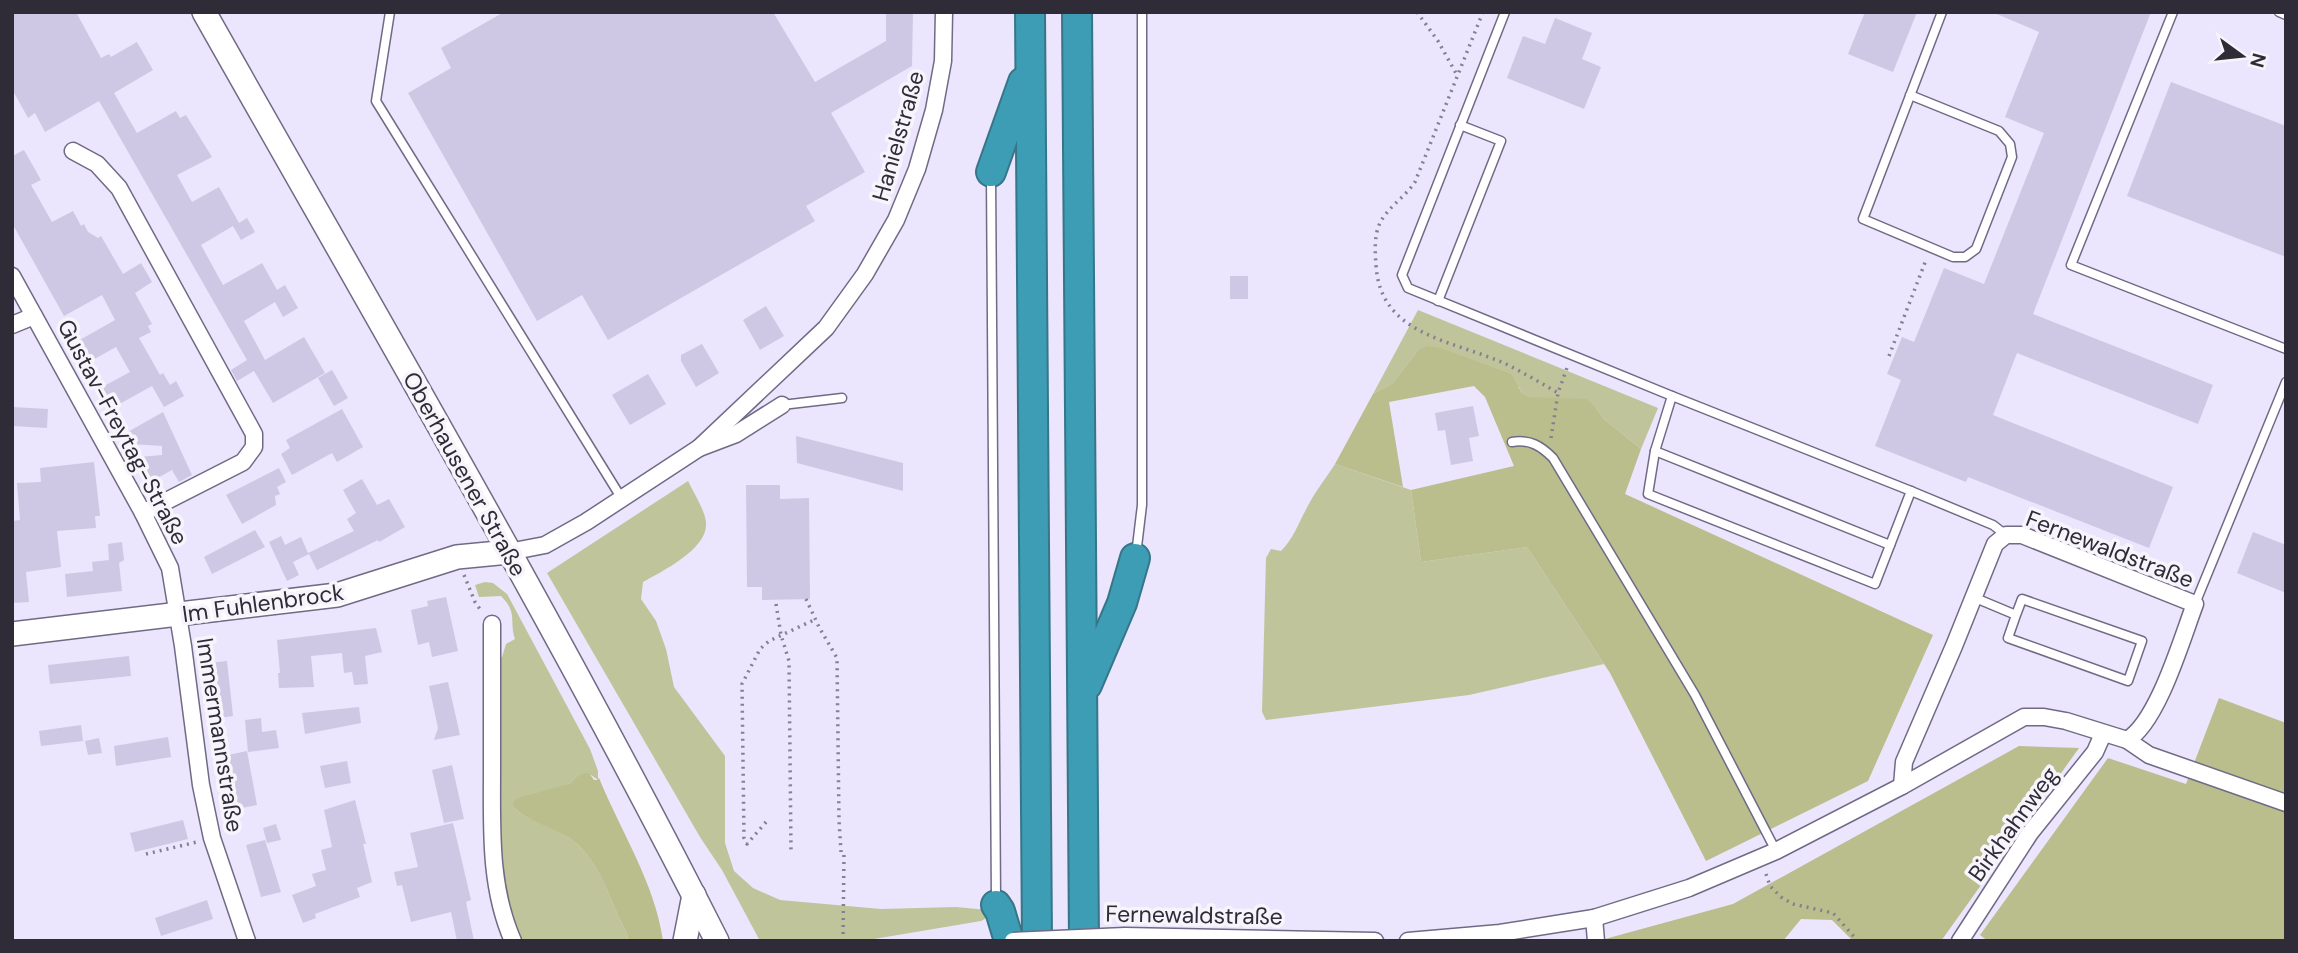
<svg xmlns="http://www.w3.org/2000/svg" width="2298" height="953" font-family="'DM Sans',sans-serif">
<rect width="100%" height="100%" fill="#ebe5fd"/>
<g fill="#c0c49a">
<path d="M1418 310 1658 408 1641 449 1604 419 1595 407 1531 397 1522 393 1519 387 1418 350 1393 383 1373 394Z"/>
<path d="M1335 464 1411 490 1421 562 1527 547 1604 664 1469 695 1266 720 1262 712 1266 558 1271 549 1281 551C1295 537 1300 519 1310 502 1317 489 1327 477 1335 464Z"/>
<path d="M688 481C693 491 706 513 706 523 708 549 662 571 643 582L641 599 656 621 666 649 674 687 725 756V843L734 871 753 888 780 900 881 909 956 907 988 910 991 916 981 921 862 941H760L722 870 700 837 547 573Z"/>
<path d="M485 582 493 583 507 594 590 749 598 771V780L591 775 576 777 569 784 513 807C528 821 549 825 566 836 600 856 609 901 627 933L628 941H521C497 889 499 832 499 776 499 737 498 697 498 658L502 657 506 644 515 639C509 620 518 613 501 596L479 597 475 585Z"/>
</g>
<g fill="#babd8c">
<path d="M1428 346 1443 349 1511 374 1522 393 1531 397 1586 399 1595 407 1604 419 1641 449 1625 494 1933 635 1868 781 1706 861 1610 673 1527 547 1421 562 1411 490 1514 466 1485 397 1474 386 1389 402 1403 487 1335 464 1373 394 1393 383 1418 350Z"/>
<path d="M2219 698 2286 723V941H1988L1980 935 2108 758 2186 784Z"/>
<path d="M2019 746 2079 748 1941 941H1853L1832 920 1801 919 1783 941H1587L1605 939 1733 904Z"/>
<path d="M585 773H589L594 780H597L599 778C621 832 655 883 663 941H628L627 933C609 901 600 856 566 836 548 826 528 821 513 807L514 801 518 798 569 784 576 777Z"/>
</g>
<g fill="#cfc8e5">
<path d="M12 12H76L101 58 109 54 111 57 137 42 153 70 114 93 126 114 137 133 176 111 180 118 186 115 212 157 177 175 192 202 219 187 239 223 247 218 255 232 241 240 233 226 201 245 223 285 262 263 277 290 285 285 298 308 283 317 275 302 244 321 265 360 304 337 325 373 273 403 254 371 237 381 231 370 247 360 99 101 45 132 35 113 28 118 12 89Z"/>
<path d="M504 12H773L815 82 886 41V12H913L912 66 831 113 865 172 806 206 815 221 608 340 582 295 537 321 408 93 451 68 441 48Z"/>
<path d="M1865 12H1917L1893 72 1848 54Z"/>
<path d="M1992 12H2151L2033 314 2213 385 2198 424 2017 353 1993 415 2173 487 2149 548 1968 477 1966 482 1875 446 1901 380 1887 374 1902 337 1914 342 1944 268 1984 284 2044 133 2005 117 2039 32Z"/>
<path d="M1555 18 1592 33 1582 59 1601 67 1584 109 1507 78 1523 36 1545 44Z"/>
<path d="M2171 82 2286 126V257L2127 196Z"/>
<path d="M24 150 41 180 31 185 52 222 73 211 81 226 84 224 88 232 98 238 101 236 123 274 141 263 152 282 135 293 152 324 148 326 151 332 139 338 160 375 163 373 170 385 176 381 184 396 164 407 152 386 114 407 102 387 130 372 116 347 89 362 78 341 115 320 102 295 64 316 12 223V156Z"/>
<rect x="1230" y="276" width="18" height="23"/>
<path d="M766 306 784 336 760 350 743 320Z"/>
<path d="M702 344 719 373 696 387 681 361V355Z"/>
<path d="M332 370 348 398 334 406 318 378Z"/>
<path d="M648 374 666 404 630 425 612 395Z"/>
<path d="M1473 406 1479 436 1469 438 1473 461 1451 465 1445 430 1438 431 1435 413Z"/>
<path d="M12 407 48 409 47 428 12 426Z"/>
<path d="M342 409 363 447 337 462 332 453 292 475 281 454 290 448 286 440Z"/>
<path d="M163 412 192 475 179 482 172 470 152 481 140 457 162 455V446L132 444 126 433Z"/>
<path d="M796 436 903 463V491L797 463Z"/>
<path d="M94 462 100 516H95L96 528 57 531 61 567 26 572 29 602 12 603V521L20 520 17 483 41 482 40 468Z"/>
<path d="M279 468 286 482 277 487 280 494 275 496 276 505 242 524 226 495Z"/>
<path d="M362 479 377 505 389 499 405 527 379 542 378 540 317 570 309 554 293 562 299 575 287 581 269 542 281 536 285 545 301 537 308 553 354 531 347 519 356 513 343 490Z"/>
<path d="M746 485H780V499L809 498 810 599 762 600V587H747Z"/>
<path d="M255 530 265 547 212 574 204 557Z"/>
<path d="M2253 532 2286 545V593L2237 573Z"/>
<path d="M122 542 124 560 119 563 122 591 67 597 65 574 93 571 92 562 109 560 108 544Z"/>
<path d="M446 597 458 651 432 657 429 642 418 645 411 610 428 606 427 601Z"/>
<path d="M376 628 382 652 365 656 368 684 354 685 352 672 344 673 342 653 311 656 314 687 279 688 278 673H280L277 640Z"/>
<path d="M129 656 131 676 50 684 48 665Z"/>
<path d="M227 661 233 716 214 719 207 663Z"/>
<path d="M448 682 460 735 434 740 438 728 429 686Z"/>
<path d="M359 707 361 723 305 734 302 713Z"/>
<path d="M261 718 262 732 276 730 279 748 248 752 245 720Z"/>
<path d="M81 725 83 741 41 746 39 731Z"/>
<path d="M168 737 171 757 116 766 114 746Z"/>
<path d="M99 738 102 753 88 755 85 741Z"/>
<path d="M247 751 257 805 237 809 228 755Z"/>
<path d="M347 761 351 783 325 788 320 766Z"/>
<path d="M452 765 464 819 444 823 432 770Z"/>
<path d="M355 800 366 844H363L372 882 357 888 360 897 315 914 316 918 303 923 292 895 316 886 312 874 326 870 321 850 332 847 324 810Z"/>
<path d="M183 820 188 839 135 852 130 833Z"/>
<path d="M453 823 471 900 466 902 474 941H457L451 912 411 922 402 885 397 886 394 872 418 867 410 833Z"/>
<path d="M276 824 281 840 267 843 263 828Z"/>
<path d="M265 840 281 892 261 897 246 845Z"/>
<path d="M207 900 213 919 161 936 155 918Z"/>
</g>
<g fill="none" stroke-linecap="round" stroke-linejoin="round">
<defs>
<g id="lane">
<path d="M390 12 376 101 622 499"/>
<path d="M1505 12 1402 275 1408 288 1672 396 1911 491 1993 525 2006 535"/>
<path d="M2173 12 2071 265 2286 349"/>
<path d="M2279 12 2286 15"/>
<path d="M1910 95 1999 131 2010 144 2012 157 1976 249 1965 257H1953L1863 219 1942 12"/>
<path d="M991 175 996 901"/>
<path d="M1438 301 1501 141 1460 125"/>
<path d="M1672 396 1655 451 1890 545"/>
<path d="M782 405 842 398"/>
<path d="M1512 442C1530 439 1541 446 1553 458L1695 695 1776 851"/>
<path d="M1655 451 1648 494 1875 584 1911 491"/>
<path d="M1136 555 1142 505V12"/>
<path d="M1973 597 2016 615 2008 638 2128 681 2142 641 2022 599 2016 615"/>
<path d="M2195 604 2286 382"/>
</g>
<g id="street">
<path d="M73 151 97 164 119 188 254 434V447L243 462 143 513"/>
<path d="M12 276 143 513 170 568 183 646 201 785 212 838 247 941"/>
<path d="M12 325 34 316"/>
<path d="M699 448 826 328 865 274 896 220 917 169 934 110 943 61 944 12"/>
<path d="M509 552 545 545 586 522 699 448 736 434 782 405"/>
<path d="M492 624C492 673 492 722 492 771 492 828 489 887 513 941"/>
<path d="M1902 786 1904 762 1954 646 1995 544 2006 535H2022L2195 604C2182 638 2158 722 2127 740"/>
<path d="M1594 918 1596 941"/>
<path d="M1125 936 1375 941"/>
<path d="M1408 941 1500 933 1594 918 1689 888 1776 851 1902 786 2024 717H2044L2066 721 2127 740 2149 755 2286 803"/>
<path d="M1960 941 2030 833 2095 752 2103 734"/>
</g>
<g id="secondary">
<path d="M204 12C378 320 557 625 717 941"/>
<path d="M12 634 337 595 457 557 509 552"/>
<path d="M685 941 694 895"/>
</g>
<g id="highway">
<path d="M1030 12 1037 941"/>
<path d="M1077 12 1084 941"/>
<path d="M991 172 1023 82"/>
<path d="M1087 685 1122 603 1135 558"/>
<path d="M996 905 1000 911 1009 941"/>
</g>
</defs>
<use href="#lane" stroke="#716a85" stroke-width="11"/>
<use href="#street" stroke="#716a85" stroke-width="19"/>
<use href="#secondary" stroke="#716a85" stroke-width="26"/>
<use href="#highway" stroke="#377588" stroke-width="32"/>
<g stroke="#848090" stroke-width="3.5" stroke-dasharray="2 5" stroke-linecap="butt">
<path d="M1417 12 1438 41 1457 75"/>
<path d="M1483 12 1415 182C1405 197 1388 207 1380 223 1374 235 1375 252 1376 265 1380 336 1453 340 1506 364 1524 373 1541 383 1558 393"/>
<path d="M1889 356 1926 260"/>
<path d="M1551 438 1558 393 1568 365"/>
<path d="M464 575 475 602 482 612"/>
<path d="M806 599 819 627 837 658 839 820 841 852"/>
<path d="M776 604 781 635 789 661 791 852"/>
<path d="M766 822 747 844 744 838 742 684 760 649 769 641 816 619"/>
<path d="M146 854 197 842"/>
<path d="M1766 874 1770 886 1781 897 1793 904 1833 913 1858 941"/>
<path d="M843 941 844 852"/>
</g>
<use href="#lane" stroke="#fff" stroke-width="8"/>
<use href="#street" stroke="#fff" stroke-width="16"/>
<use href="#secondary" stroke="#fff" stroke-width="23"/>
<use href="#highway" stroke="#3c9db4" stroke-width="28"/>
<defs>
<path id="street-bridge" d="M1013 941 1125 936"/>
</defs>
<use href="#street-bridge" stroke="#716a85" stroke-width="19" stroke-linecap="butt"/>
<use href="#street-bridge" stroke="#fff" stroke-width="16"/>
</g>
<g text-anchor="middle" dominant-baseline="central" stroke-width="7" stroke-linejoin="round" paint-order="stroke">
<g font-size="23" fill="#2f2c37" stroke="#f7f5fb">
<text transform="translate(898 136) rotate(-74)">Hanielstraße</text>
<text transform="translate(123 432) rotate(62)">Gustav-Freytag-Straße</text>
<text transform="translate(465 474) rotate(61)">Oberhausener Straße</text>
<text transform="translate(2110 549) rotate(21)">Fernewaldstraße</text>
<text transform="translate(263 603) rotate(-8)">Im Fuhlenbrock</text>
<text transform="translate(220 735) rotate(81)">Immermannstraße</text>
<text transform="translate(2013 824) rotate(-54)">Birkhahnweg</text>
<text transform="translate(1194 915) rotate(1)">Fernewaldstraße</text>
</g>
</g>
<rect width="2298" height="953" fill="none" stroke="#2f2c37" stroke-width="28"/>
<g transform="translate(2242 56) rotate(105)" stroke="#f7f5fb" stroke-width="5" paint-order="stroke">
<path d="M0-5L12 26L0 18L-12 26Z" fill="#2f2c37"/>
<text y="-10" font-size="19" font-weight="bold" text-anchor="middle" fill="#2f2c37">N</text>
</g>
</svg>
